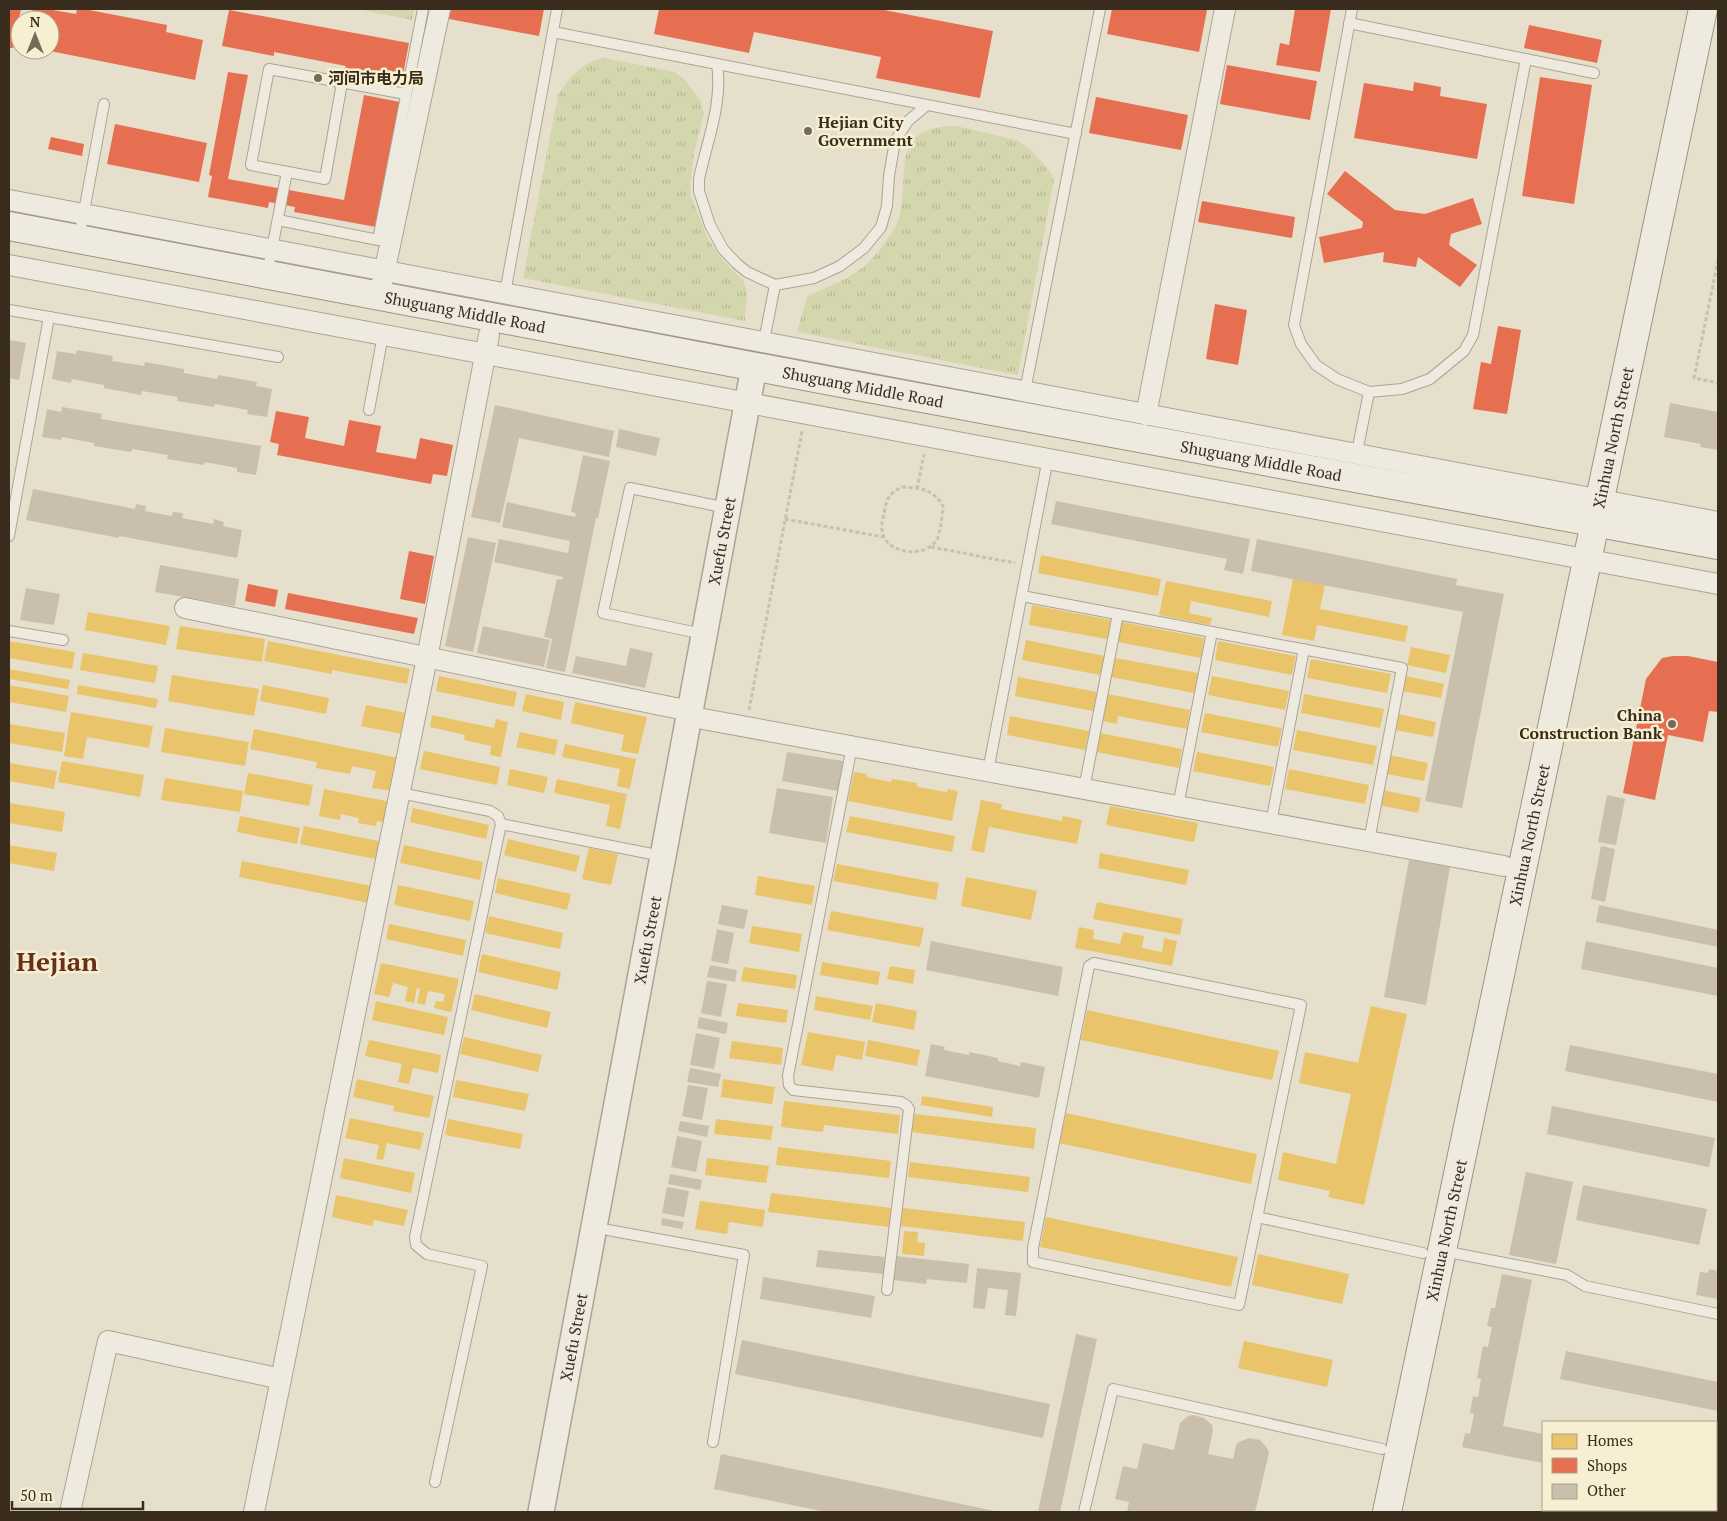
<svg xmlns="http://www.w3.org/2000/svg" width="1727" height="1521" font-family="'PT Serif','Noto Sans SC',serif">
<defs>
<pattern id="grass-tufts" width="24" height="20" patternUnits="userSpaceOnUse" patternTransform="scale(1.25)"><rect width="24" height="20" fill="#d4d6ae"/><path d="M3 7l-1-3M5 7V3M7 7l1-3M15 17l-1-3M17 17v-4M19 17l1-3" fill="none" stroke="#b7b895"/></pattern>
</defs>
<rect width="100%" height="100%" fill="#e6dfcc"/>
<g fill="url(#grass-tufts)">
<path d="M357 9H414L412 20Z"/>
<path d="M604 58 675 72 685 80 700 100 704 113 694 154 690 185 691 196 708 239 725 263 743 280 747 292 745 321 523 278 558 95C570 77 582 62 604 58Z"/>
<path d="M956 126 1017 140 1030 149 1040 160 1049 170 1054 179 1018 375 797 332 807 297C818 290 830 287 841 281 860 272 875 258 886 241 891 234 897 226 899 218 911 174 887 126 956 126Z"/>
</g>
<g fill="#e9c46a">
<path d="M1041 555 1161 579 1158 596 1038 573Z"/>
<path d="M1293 579 1325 585 1320 609 1408 626 1405 642 1317 625 1314 641 1282 635Z"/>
<path d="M1166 581 1272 601 1269 617 1191 601 1189 613 1212 618 1210 625 1159 615Z"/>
<path d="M1032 605 1111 620 1107 639 1029 625Z"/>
<path d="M88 612 170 626 166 645 85 630Z"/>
<path d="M1122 622 1204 638 1201 658 1118 642Z"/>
<path d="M180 626 265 639 262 662 176 649Z"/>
<path d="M1026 640 1104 656 1100 675 1022 660Z"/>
<path d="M9 641 75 652 72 669 9 658Z"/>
<path d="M268 641 410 669 407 684 332 670V674L264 661Z"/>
<path d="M1218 641 1296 656 1292 675 1215 660Z"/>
<path d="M1411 647 1450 655 1446 673 1407 665Z"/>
<path d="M83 653 158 666 155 683 80 670Z"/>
<path d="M1115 658 1198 673 1194 693 1111 677Z"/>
<path d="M1311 659 1391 674 1387 693 1307 678Z"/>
<path d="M9 669 70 680 68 689 9 679Z"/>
<path d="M172 675 259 689 254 716 168 701Z"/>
<path d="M439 676 517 692 514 707 436 691Z"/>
<path d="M1212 676 1289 691 1285 710 1208 695Z"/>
<path d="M1405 676 1444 684 1441 698 1402 691Z"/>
<path d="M1018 677 1097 692 1093 711 1015 696Z"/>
<path d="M9 685 69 696 66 712 9 702Z"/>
<path d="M78 685 158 699 156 708 77 694Z"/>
<path d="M263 685 329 698 326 714 260 701Z"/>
<path d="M526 694 564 702 561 720 522 711Z"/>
<path d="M1108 694 1190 710 1187 729 1118 716 1117 724 1103 721Z"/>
<path d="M1304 694 1384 709 1380 728 1301 713Z"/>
<path d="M575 702 647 717 638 754 621 751 624 735 571 723Z"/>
<path d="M366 705 406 713 402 734 361 726Z"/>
<path d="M71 712 153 726 149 748 87 737 83 759 64 756Z"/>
<path d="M1205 713 1282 728 1278 747 1201 732Z"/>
<path d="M1398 714 1436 722 1433 737 1395 730Z"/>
<path d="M432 715 494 728 496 719 508 722 501 757 490 755 491 746 464 740 465 735 430 727Z"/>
<path d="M1010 716 1089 731 1085 750 1007 735Z"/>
<path d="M9 724 65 733 62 752 9 743Z"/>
<path d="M165 728 249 742 245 766 161 752Z"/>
<path d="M254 729 399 758 393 791 372 788 376 771 352 766 350 774 316 768 317 762 250 749Z"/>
<path d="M1297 730 1377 746 1373 765 1293 750Z"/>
<path d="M520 732 558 740 555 755 516 747Z"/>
<path d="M1100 733 1182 749 1179 768 1096 752Z"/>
<path d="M565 744 636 759 630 789 617 786 620 769 562 757Z"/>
<path d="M424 751 500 767 497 785 420 769Z"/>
<path d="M1197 752 1274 767 1270 786 1193 771Z"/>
<path d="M1389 755 1428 763 1424 781 1386 774Z"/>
<path d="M62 761 144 775 140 797 58 782Z"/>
<path d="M9 763 57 771 54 789 9 781Z"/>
<path d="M510 769 548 777 544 793 507 785Z"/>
<path d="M1289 769 1369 785 1365 804 1285 789Z"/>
<path d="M854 772 867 774 866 777 891 782 892 779 917 783V787L947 792 948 789 958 791 952 821 848 801Z"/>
<path d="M248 773 313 785 309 806 244 794Z"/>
<path d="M165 778 243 791 240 812 161 800Z"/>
<path d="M557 779 627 794 620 829 606 826 610 805 554 793Z"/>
<path d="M324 789 391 802 387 823 377 821 376 826 358 823 359 818 341 814 340 820 319 816Z"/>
<path d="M1382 790 1421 798 1418 813 1379 805Z"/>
<path d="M981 800 1002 804 1001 809 1062 821 1063 816 1082 820 1077 844 989 827 984 853 971 850Z"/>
<path d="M9 803 65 812 62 832 9 823Z"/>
<path d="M1110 806 1198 823 1194 842 1106 825Z"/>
<path d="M413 808 489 825 486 839 410 822Z"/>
<path d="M240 816 300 828 297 844 237 832Z"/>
<path d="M850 816 955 836 952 852 846 832Z"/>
<path d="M304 826 383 842 380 860 300 844Z"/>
<path d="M508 839 580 856 576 872 504 855Z"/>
<path d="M9 845 57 853 54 871 9 863Z"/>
<path d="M404 845 483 862 480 880 400 863Z"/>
<path d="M589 848 618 854 611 885 582 879Z"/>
<path d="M1100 853 1189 870 1186 885 1098 868Z"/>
<path d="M242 861 372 886 369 903 239 877Z"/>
<path d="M837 864 939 883 936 900 833 881Z"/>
<path d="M758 876 815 886 812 905 755 895Z"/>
<path d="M966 877 1037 891 1031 920 961 906Z"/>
<path d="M498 878 571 894 567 910 495 893Z"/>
<path d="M398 885 474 901 470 921 394 905Z"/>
<path d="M1097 902 1183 919 1180 935 1093 919Z"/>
<path d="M831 911 924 928 920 947 827 930Z"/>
<path d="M489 916 563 933 560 949 485 933Z"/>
<path d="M389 924 466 940 463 956 386 939Z"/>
<path d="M752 926 802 934 799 952 749 943Z"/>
<path d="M1079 927 1094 930 1093 939 1120 944 1123 932 1144 936 1142 948 1162 952 1164 938 1177 941 1172 966 1075 948Z"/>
<path d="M482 954 561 972 557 990 478 972Z"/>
<path d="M822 962 880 972 878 985 820 975Z"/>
<path d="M381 963 459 979 451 1012 434 1008 436 1001 443 1002 445 994 428 991 425 1005 417 1003 420 989 417 988 414 1003 405 1001 408 987 393 983 389 997 374 994Z"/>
<path d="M890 966 915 970 913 984 887 979Z"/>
<path d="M744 967 797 975 795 989 741 981Z"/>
<path d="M475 994 551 1012 547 1028 471 1010Z"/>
<path d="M816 996 873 1006 870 1020 814 1010Z"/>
<path d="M376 1001 448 1017 444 1035 372 1020Z"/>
<path d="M738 1003 788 1010 786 1023 736 1016Z"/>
<path d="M876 1003 917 1011 914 1030 872 1022Z"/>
<path d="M1371 1006 1407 1014 1364 1205 1328 1197 1330 1191 1278 1180 1283 1152 1336 1164 1351 1094 1299 1083 1305 1052 1358 1063Z"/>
<path d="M1087 1010 1279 1051 1272 1080 1081 1040Z"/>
<path d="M808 1032 865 1042 862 1060 836 1055 833 1071 801 1065Z"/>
<path d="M464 1037 542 1055 538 1072 460 1054Z"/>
<path d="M369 1040 441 1055 438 1073 413 1068 409 1084 398 1082 402 1064 365 1056Z"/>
<path d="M868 1040 920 1050 917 1066 865 1056Z"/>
<path d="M732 1041 783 1048 781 1065 729 1058Z"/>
<path d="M357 1079 434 1096 429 1118 393 1111 394 1106 353 1097Z"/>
<path d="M723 1079 775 1087 772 1104 721 1097Z"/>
<path d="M456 1080 529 1094 525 1111 453 1097Z"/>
<path d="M922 1096 993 1107 992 1117 921 1105Z"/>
<path d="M784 1101 900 1115 898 1134 824 1125 823 1132 781 1127Z"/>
<path d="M1066 1113 1257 1154 1251 1184 1059 1143Z"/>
<path d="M915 1114 1036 1128 1034 1149 912 1132Z"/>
<path d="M350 1118 424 1133 420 1150 387 1143 383 1160 376 1159 379 1145 345 1138Z"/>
<path d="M448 1119 523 1134 520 1149 445 1135Z"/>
<path d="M716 1119 773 1126 771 1140 714 1134Z"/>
<path d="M778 1147 891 1161 889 1178 776 1165Z"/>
<path d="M344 1158 415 1173 411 1193 340 1178Z"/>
<path d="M707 1158 769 1166 766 1183 705 1175Z"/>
<path d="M910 1162 1030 1177 1028 1192 908 1177Z"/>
<path d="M771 1193 892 1208 889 1227 768 1212Z"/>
<path d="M336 1195 408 1210 404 1226 374 1220 372 1226 332 1217Z"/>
<path d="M700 1201 765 1210 763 1227 729 1222 727 1234 695 1229Z"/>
<path d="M903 1208 1025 1222 1023 1241 901 1226Z"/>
<path d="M1046 1217 1238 1257 1231 1287 1040 1247Z"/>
<path d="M904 1231 918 1232 917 1242 925 1243 924 1256 902 1254Z"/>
<path d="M1258 1254 1349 1274 1342 1304 1252 1285Z"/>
<path d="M1244 1341 1333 1360 1327 1387 1238 1368Z"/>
</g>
<g fill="#e76f51">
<path d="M9 9H21L13 48H9Z"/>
<path d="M33 9H47L76 14 77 9H84L167 25 166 32 203 40 195 80 50 51V20H31Z"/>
<path d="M451 9H544L539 36 449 19Z"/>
<path d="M659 9H879L993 31 980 98 876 78 881 57 754 32 749 53 654 34Z"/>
<path d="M1112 9H1199L1207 10 1199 52 1107 34Z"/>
<path d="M1295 9H1331L1320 72 1276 65 1280 43 1289 45Z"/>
<path d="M229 10 409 43 402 80 345 69 346 66 274 52V56L222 46Z"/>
<path d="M1529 25 1602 40 1597 63 1524 48Z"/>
<path d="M1227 65 1317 81 1310 120 1220 104Z"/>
<path d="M228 72 248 75 228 179 344 200 364 95 400 102 376 227 294 212 295 207 269 202 268 208 208 197 212 176 209 175Z"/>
<path d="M1540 77 1592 85 1574 204 1522 196Z"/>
<path d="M1414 82 1441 87 1440 96 1487 104 1477 159 1354 138 1364 83 1413 91Z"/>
<path d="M1096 97 1188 115 1181 150 1089 133Z"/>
<path d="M115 124 207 143 199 182 107 164Z"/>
<path d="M51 137 84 144 82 156 48 149Z"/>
<path d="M1345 171 1395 210 1425 214 1473 198 1482 224 1451 234 1449 245 1477 265 1460 287 1418 257 1416 267 1383 262 1384 252 1324 263 1319 237 1362 228 1363 222 1327 194Z"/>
<path d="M1202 201 1295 217 1292 238 1198 222Z"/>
<path d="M1215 304 1247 310 1238 365 1206 359Z"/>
<path d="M1498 326 1521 330 1507 414 1473 409 1481 362 1491 364Z"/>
<path d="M276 411 309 417 305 438 344 446 349 420 381 426 376 452 416 459 420 438 453 445 447 476 433 474 431 484 277 455 279 444 270 442Z"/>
<path d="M409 551 434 556 425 604 400 599Z"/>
<path d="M248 584 278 590 275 607 245 601Z"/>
<path d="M288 593 418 618 414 634 285 609Z"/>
<path d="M1673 656H1688L1718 662V712L1709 711 1703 742 1668 735 1655 800 1623 793 1646 679 1662 658Z"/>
</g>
<g fill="#cabead">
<path d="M9 340 26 343 19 380 9 378Z"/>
<path d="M77 350 113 356 112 361 144 366 145 362 184 369V373L217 379 218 375 257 382 256 386 272 389 267 417 247 414 248 410 215 404 214 407 177 401 178 397 142 391 141 395 104 388V385L72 379 71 383 52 379 57 351 76 354Z"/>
<path d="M1670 403 1718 412V450L1700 447 1701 444 1664 437Z"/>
<path d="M495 405 614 431 609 457 519 438 500 523 471 517Z"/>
<path d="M62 407 102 414 101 419 261 446 256 475 237 472V468L205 462 204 465 167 459 168 455 132 449 131 452 94 446V443L62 437 61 440 42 437 47 409 61 412Z"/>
<path d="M619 429 660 438 656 456 616 447Z"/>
<path d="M583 455 610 461 598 518H596L565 672 546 668 552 639 544 637 557 579 562 580 563 577 494 562 499 539 568 553 570 541 502 527 507 502 575 517 576 513 571 512Z"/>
<path d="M33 489 135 509 136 504 146 506 145 511 172 516 173 512 183 513 182 518 213 524 214 519 224 522 223 526 242 530 237 558 119 536V538L26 520Z"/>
<path d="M1056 501 1250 539 1243 574 1224 570 1227 559 1051 524Z"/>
<path d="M468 537 496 543 473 652 445 646Z"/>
<path d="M1257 539 1457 579 1456 585 1504 594 1462 808 1425 801 1463 612 1251 571Z"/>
<path d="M160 565 239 579 235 606 155 592Z"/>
<path d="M26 588 60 594 54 625 20 620Z"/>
<path d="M483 626 550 640 544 667 477 653Z"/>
<path d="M630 648 653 653 645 688 572 673 576 656 626 666Z"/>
<path d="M787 752 843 761 838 791 782 781Z"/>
<path d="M777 788 833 797 826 843 769 833Z"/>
<path d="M1607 795 1625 799 1616 845 1598 842Z"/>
<path d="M1601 846 1615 849 1605 902 1591 899Z"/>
<path d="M1409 860 1450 867 1426 1005 1384 997Z"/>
<path d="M722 905 748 910 744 929 718 924Z"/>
<path d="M1599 905 1718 930V947L1596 922Z"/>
<path d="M717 929 734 933 728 964 711 961Z"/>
<path d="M931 941 1063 967 1058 996 926 970Z"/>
<path d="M1586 941 1718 968V996L1581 969Z"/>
<path d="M710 965 737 970 735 982 707 977Z"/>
<path d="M707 981 727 984 721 1017 701 1013Z"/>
<path d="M699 1017 728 1023 726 1034 697 1028Z"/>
<path d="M696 1033 720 1038 714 1069 690 1065Z"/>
<path d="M931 1044 945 1047 944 1050 969 1055V1052L998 1058V1061L1020 1066 1021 1062 1045 1067 1039 1098 925 1076Z"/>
<path d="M1570 1045 1718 1074V1102L1565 1071Z"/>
<path d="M690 1068 721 1074 718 1087 687 1082Z"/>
<path d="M688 1085 708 1088 702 1120 682 1116Z"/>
<path d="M1552 1106 1715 1138 1709 1167 1547 1134Z"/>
<path d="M680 1121 709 1126 707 1137 678 1131Z"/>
<path d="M677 1136 702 1141 696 1172 671 1167Z"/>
<path d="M1526 1172 1573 1182 1556 1264 1509 1255Z"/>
<path d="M670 1174 702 1180 700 1190 668 1184Z"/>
<path d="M1583 1185 1707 1209 1699 1245 1576 1220Z"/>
<path d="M667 1187 689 1191 684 1217 662 1213Z"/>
<path d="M662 1218 684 1222 682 1229 661 1225Z"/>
<path d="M818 1250 885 1257 884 1274 816 1267Z"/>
<path d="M896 1256 969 1264 967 1283 927 1279 926 1284 893 1280Z"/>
<path d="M977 1268 1021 1273 1016 1316 1005 1315 1008 1290 988 1288 985 1309 973 1308Z"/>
<path d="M1709 1269 1718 1271V1299L1696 1295 1700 1272 1708 1273Z"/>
<path d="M1502 1274 1532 1280 1503 1426 1543 1434V1463L1462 1447 1465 1433 1470 1434 1474 1414 1470 1413 1473 1396 1478 1397 1481 1379 1477 1378 1483 1346 1488 1347 1492 1327 1487 1326 1491 1308H1495Z"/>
<path d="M763 1277 875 1296 871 1318 760 1299Z"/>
<path d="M1076 1334 1097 1339 1060 1512H1038Z"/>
<path d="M742 1340 1050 1404 1043 1438 735 1374Z"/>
<path d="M1566 1351 1718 1382V1411L1560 1379Z"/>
<path d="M1193 1415 1204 1418 1212 1425 1213 1430 1208 1454 1233 1459 1236 1445 1239 1442 1249 1438 1260 1440 1267 1448 1269 1453 1255 1512H1127L1129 1502 1115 1499 1123 1466 1137 1469 1143 1443 1174 1450 1180 1423 1188 1416Z"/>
<path d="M721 1454 995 1511V1512H826L714 1489Z"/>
<rect x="1716" y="1468" width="2" height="29"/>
</g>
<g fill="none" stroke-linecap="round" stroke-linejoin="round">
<defs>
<g id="service">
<path d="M1352 9 1294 325 1301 344 1316 365 1337 379 1369 392 1402 389 1430 379 1464 351 1473 335 1526 59"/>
<path d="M1349 23 1594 73"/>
<path d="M553 32 1076 134"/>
<path d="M717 64C723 103 707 141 699 179V191L710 225 723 249 736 263 747 272 775 285 814 278 840 266 864 248 881 227 887 206 889 176 895 141 908 121 927 105"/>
<path d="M342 83 325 179 251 165 269 69 406 94"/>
<path d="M278 220 378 240 423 9"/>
<path d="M79 238 104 104"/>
<path d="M267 274 287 172"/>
<path d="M505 293 557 9"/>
<path d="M9 310 278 357"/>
<path d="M763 346 775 285"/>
<path d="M1025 391 1100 9"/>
<path d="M369 410 383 335"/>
<path d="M1356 457 1369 392"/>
<path d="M9 536 49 317"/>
<path d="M1022 596 1402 668 1369 841"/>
<path d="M9 631 63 640"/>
<path d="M703 634 603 613 630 488 727 508"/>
<path d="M852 746 788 1076 789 1085 793 1090 901 1102 907 1106 909 1109 887 1290"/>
<path d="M988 771 1048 458"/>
<path d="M1084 789 1118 614"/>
<path d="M400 793 490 811 498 816 501 824 415 1237 416 1245 427 1254 482 1266 435 1482"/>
<path d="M1178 806 1212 632"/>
<path d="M1271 823 1304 649"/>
<path d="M501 824 662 856"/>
<path d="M1094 963 1301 1005 1239 1305 1033 1262V1248L1089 966Z"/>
<path d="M1257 1217 1423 1253"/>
<path d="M608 1230 744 1255 713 1442"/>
<path d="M1443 1251 1567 1275 1585 1286 1718 1314"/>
<path d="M1084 1512 1113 1389 1382 1449"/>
</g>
<g id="minor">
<path d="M9 200 1718 522"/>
<path d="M9 265 1718 584"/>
<path d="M382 283 440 9"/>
<path d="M1146 415 1225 9"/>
<path d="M185 608 690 711"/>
<path d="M703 719 1504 866"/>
<path d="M70 1512 108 1341 281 1379"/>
<path d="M254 1512 427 658 489 335"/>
</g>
<g id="tertiary">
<path id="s1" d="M541 1512 754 367"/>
</g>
<g id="secondary">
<path id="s2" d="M9 226 868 388 1718 545"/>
<path id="s3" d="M1387 1512 1703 9"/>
</g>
</defs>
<use href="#service" stroke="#aba496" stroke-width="12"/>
<use href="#minor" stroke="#aba496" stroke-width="22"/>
<use href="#tertiary" stroke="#aba496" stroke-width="28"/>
<use href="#secondary" stroke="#9b9385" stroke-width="30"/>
<g stroke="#c6c0b6" stroke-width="3" stroke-dasharray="4 2.5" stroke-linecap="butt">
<path d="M1718 260 1694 378 1718 383"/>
<path d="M902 487C920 487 934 490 943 506 942 516 941 528 938 537 929 560 883 555 882 529 881 524 883 518 884 514 886 500 889 493 902 487Z"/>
<path d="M917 489 924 454"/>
<path d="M785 519 884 537"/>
<path d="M931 547 1015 563"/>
<path d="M749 710 802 431"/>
</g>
<use href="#service" stroke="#eeeadf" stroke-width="10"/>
<use href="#minor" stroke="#eeeadf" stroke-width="20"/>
<use href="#tertiary" stroke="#eeeadf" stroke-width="25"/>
<use href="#secondary" stroke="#eeeadf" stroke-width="28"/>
</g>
<g fill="#766b5a" stroke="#f7efd2" stroke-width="2">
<circle cx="318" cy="78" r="5"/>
<circle cx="808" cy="131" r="5"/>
<circle cx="1672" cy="724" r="5"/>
</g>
<g text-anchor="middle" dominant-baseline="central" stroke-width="5" stroke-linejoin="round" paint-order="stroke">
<g font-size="16" font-weight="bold" fill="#3a2d1d" stroke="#f7efd2" text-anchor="start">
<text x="328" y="78">河间市电力局</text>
<text x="818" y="122">Hejian City<tspan x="818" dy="18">Government</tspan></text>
<text x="1662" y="715" text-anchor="end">China<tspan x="1662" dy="18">Construction Bank</tspan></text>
</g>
<g font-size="16" fill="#3a2d1d" stroke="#f7efd2">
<text stroke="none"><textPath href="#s2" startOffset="464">Shuguang Middle Road</textPath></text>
<text stroke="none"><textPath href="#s2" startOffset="869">Shuguang Middle Road</textPath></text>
<text stroke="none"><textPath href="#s3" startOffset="1098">Xinhua North Street</textPath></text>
<text stroke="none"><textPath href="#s2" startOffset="1274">Shuguang Middle Road</textPath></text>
<text stroke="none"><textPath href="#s1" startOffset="988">Xuefu Street</textPath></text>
<text stroke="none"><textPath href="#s3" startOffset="692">Xinhua North Street</textPath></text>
<text stroke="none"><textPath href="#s1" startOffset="582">Xuefu Street</textPath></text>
<text stroke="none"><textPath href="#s3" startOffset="288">Xinhua North Street</textPath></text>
<text stroke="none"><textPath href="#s1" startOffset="178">Xuefu Street</textPath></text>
</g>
<g font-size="26" font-weight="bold" fill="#692f1a" stroke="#f7efd2">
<text x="57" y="961">Hejian</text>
</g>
</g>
<rect width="1727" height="1521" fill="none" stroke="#3a2d1d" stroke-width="20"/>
<rect x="1542" y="1421" width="175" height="90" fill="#f7efd2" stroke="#aba18a"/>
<rect x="1552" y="1434" width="25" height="15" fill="#e9c46a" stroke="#aba18a"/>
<text x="1587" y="1446" font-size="15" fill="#3a2d1d">Homes</text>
<rect x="1552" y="1458" width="25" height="15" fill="#e76f51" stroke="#aba18a"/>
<text x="1587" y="1471" font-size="15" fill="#3a2d1d">Shops</text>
<rect x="1552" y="1484" width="25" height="15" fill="#cabead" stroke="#aba18a"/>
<text x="1587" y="1496" font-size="15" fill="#3a2d1d">Other</text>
<g transform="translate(35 35)"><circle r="24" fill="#f7efd2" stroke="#aba18a"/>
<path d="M0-4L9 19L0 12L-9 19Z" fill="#766b5a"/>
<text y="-8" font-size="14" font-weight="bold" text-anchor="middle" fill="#3a2d1d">N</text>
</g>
<path d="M12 1501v8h131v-8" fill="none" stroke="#3a2d1d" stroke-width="2.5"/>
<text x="20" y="1501" font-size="15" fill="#3a2d1d" stroke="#f7efd2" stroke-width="4" paint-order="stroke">50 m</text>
</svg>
